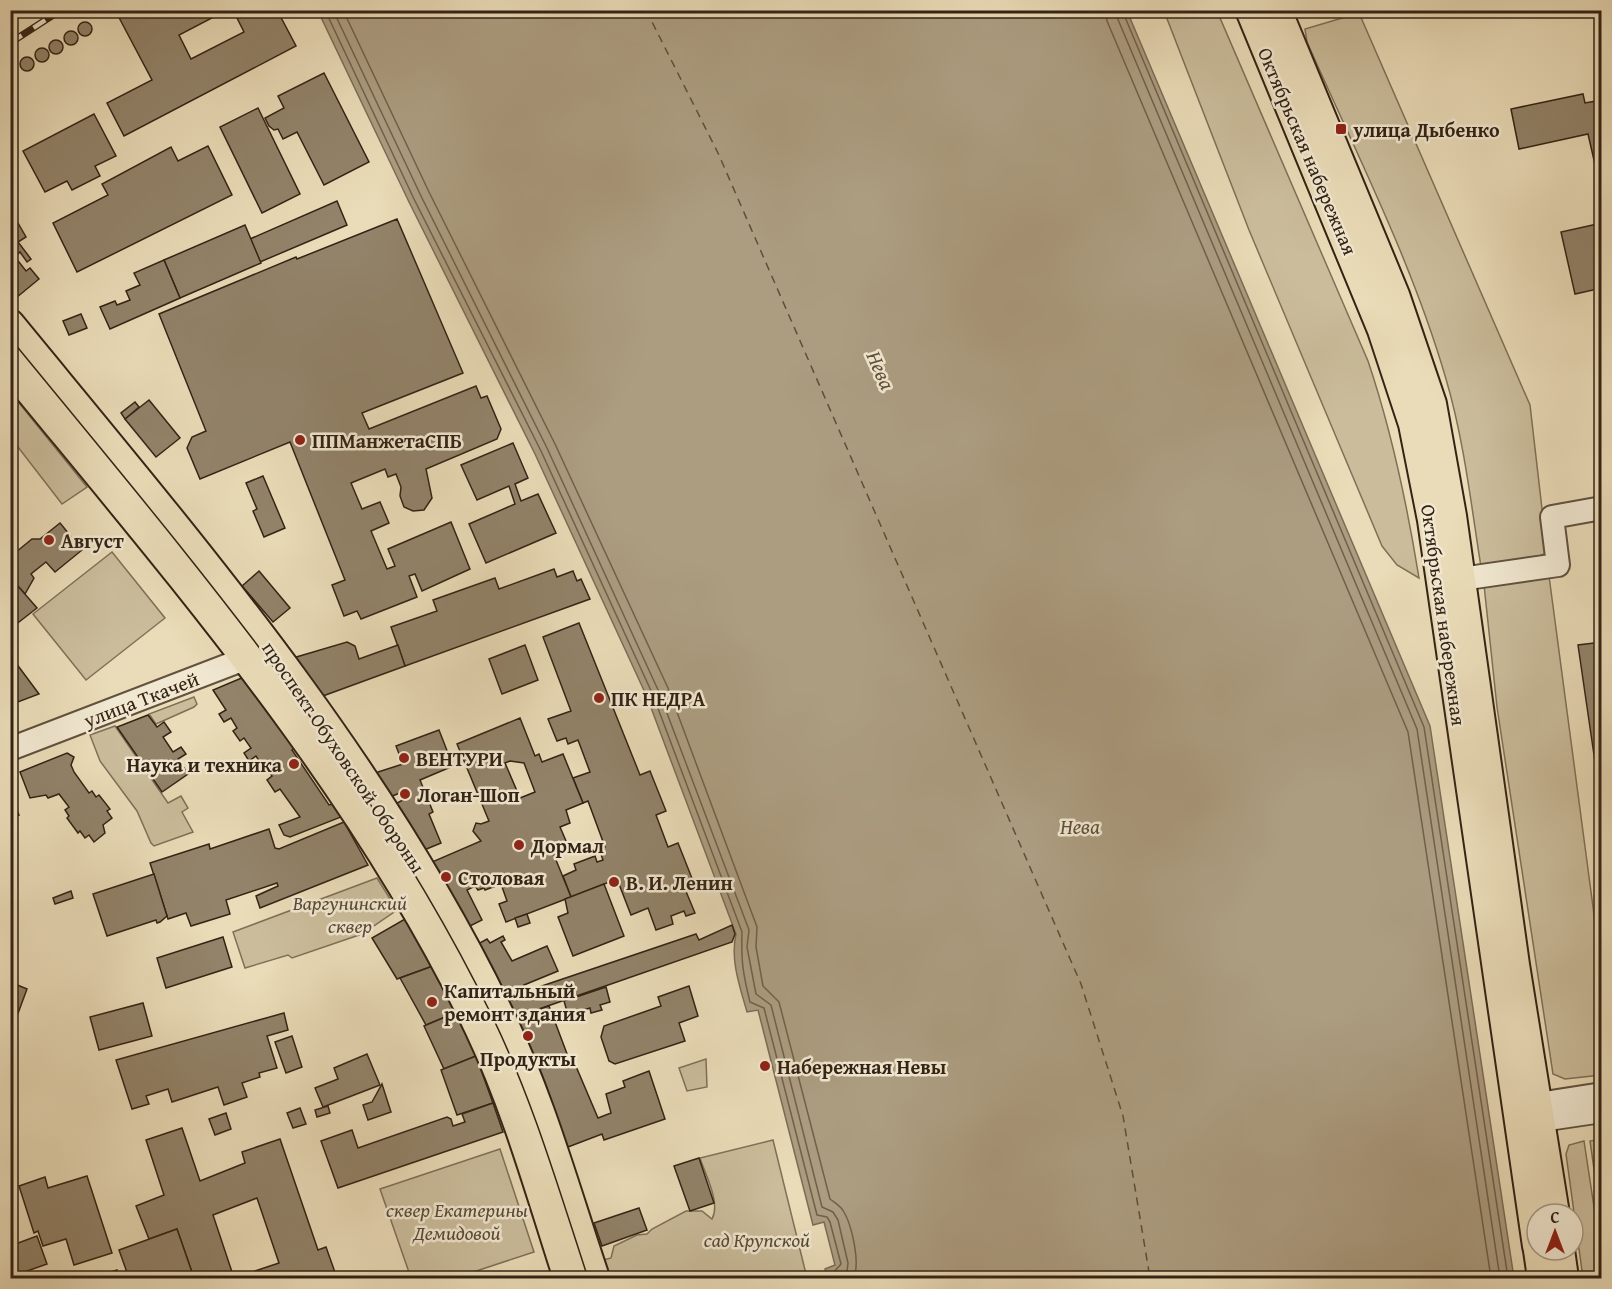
<svg xmlns="http://www.w3.org/2000/svg" width="1612" height="1289" font-family="'Gentium Book Plus',serif">
<rect width="100%" height="100%" fill="#eadcb8"/>
<filter id="stains"><feTurbulence type="fractalNoise" baseFrequency=".00333" numOctaves="4"/><feColorMatrix values="0 0 0 0 .2 0 0 0 0 .09 0 0 0 0 .02 0 0 0 .5 -.17"/></filter>
<radialGradient id="worn" r=".72"><stop offset=".6" stop-color="#630" stop-opacity="0"/><stop offset="1" stop-color="#630" stop-opacity=".3"/></radialGradient>
<g fill="#cbbd9c" stroke="#7f7058" stroke-width="1.5">
<path d="M1164 11H1217L1368 361C1392 432 1407 504 1419 578L1397 565 1382 546 1249 230Z"/>
<path d="M1359 13 1530 405 1547 552 1534 560 1481 567C1471 504 1464 440 1446 379 1412 262 1356 153 1307 42L1305 29Z"/>
<path d="M11 393 87 487 62 504 11 438Z"/>
<path d="M112 552 165 618 86 680 33 614Z"/>
<path d="M1549 576 1601 967V1075L1565 1079 1553 1074 1497 707 1484 585Z"/>
<path d="M194 697 197 704 194 707 156 724 149 714Z"/>
<path d="M115 726 168 803 181 796 188 808 182 812 193 832 154 846 151 843 137 811 100 761 90 735Z"/>
<path d="M377 878 397 910 362 934 292 958 288 955 245 968 233 932Z"/>
<path d="M706 1059 707 1087 687 1091 679 1068Z"/>
<path d="M1601 1139H1602L1601 1218 1590 1141Z"/>
<path d="M773 1140 807 1278H608L603 1260 611 1258 614 1246 637 1235 647 1234 652 1229 686 1211H702L712 1219C721 1203 705 1174 700 1158Z"/>
<path d="M1584 1141 1601 1253V1278H1583L1566 1154 1569 1145Z"/>
<path d="M500 1149 534 1252 455 1278H411L380 1189Z"/>
</g>
<path fill="#ac9d81" stroke="#7c6c56" stroke-width="1.5" d="M318 11H1127L1430 726 1514 1278H828L825 1269 835 1265 824 1222 813 1225 758 1010 747 1012C740 987 730 960 736 934L647 697 535 454 409 202Z"/>
<g fill="none" stroke-linecap="round" stroke-linejoin="round">
<g stroke="#70604b" stroke-width="1.5">
<path d="M325 10 414 199 541 451 653 695 742 932C741 961 743 974 750 1002L764 1008 817 1215 827 1217 830 1222 841 1264 833 1273V1278"/>
<path d="M333 10 421 196 547 448 659 692 749 930 747 947 756 994 771 1005 822 1207 833 1212 838 1220 848 1263 847 1271 841 1278"/>
<path d="M343 10 429 192 555 444 668 688 757 927 756 947 763 986 779 1002 830 1199C835 1203 841 1206 844 1212 852 1226 861 1265 853 1278"/>
<path d="M1105 10 1107 21 1408 732 1491 1278"/>
<path d="M1114 10 1417 729 1500 1278"/>
<path d="M1122 10 1424 727 1508 1278"/>
</g>
<path stroke="#5d4e3b" stroke-width="1.5" stroke-dasharray="8 6" stroke-linecap="butt" d="M646 10 718 153 1081 984 1123 1116 1150 1278"/>
</g>
<g fill="#92836a" stroke="#332315" stroke-width="1.5" fill-rule="evenodd">
<path d="M115 10H227L179 35 191 59 244 32 233 10H277L296 46 124 136 107 103 152 80Z"/>
<circle cx="85" cy="29" r="7"/>
<circle cx="71" cy="38" r="7"/>
<circle cx="56" cy="47" r="7"/>
<circle cx="42" cy="55" r="7"/>
<circle cx="27" cy="64" r="7"/>
<path d="M324 73 369 162 324 185 297 132 283 139 278 129 274 130 269 126 265 118 284 108 278 96Z"/>
<path d="M1583 94 1585 103 1602 100V195L1588 134 1519 149 1511 109Z"/>
<path d="M258 108 300 194 262 213 220 127Z"/>
<path d="M94 114 116 156 95 166 100 176 72 190 67 181 45 192 23 151Z"/>
<path d="M208 146 232 195 77 272 53 223 108 195 102 184 171 147 178 161Z"/>
<path d="M337 201 347 225 260 262 250 239Z"/>
<path d="M397 219 463 373 362 413 369 429 476 386 481 398 487 396 501 429 497 439 426 469 432 498 424 510 413 511 404 507 400 496 401 487 396 474 388 477 385 469 351 483 362 509 380 502 389 523 371 531 387 569 395 566 388 549 451 522 470 569 422 591 415 574 409 576 417 597 361 619 357 611 344 616 332 585 345 580 290 442 200 479 187 448 192 437 206 431 159 314 296 257 297 259Z"/>
<path d="M18 223 26 237 18 242 31 259 27 262 20 252 15 257 26 271 30 268 39 279 11 302 10 228Z"/>
<path d="M1602 223V288L1575 294 1561 232Z"/>
<path d="M245 225 261 263 180 298 164 260Z"/>
<path d="M164 260 180 298 110 329 100 307 115 301 117 305 130 300 126 291 140 285 134 273Z"/>
<path d="M81 314 87 328 69 335 63 321Z"/>
<path d="M149 400 180 438 156 457 125 419Z"/>
<path d="M135 402 139 407 125 419 121 413Z"/>
<path d="M513 443 528 478 515 484 521 501 538 494 556 533 486 563 469 524 515 504 509 486 477 500 461 465Z"/>
<path d="M263 476 285 528 264 537 253 511 257 509 246 483Z"/>
<path d="M60 523 82 550 55 572 46 562 31 574 34 578 25 594 10 577V557L32 539H40Z"/>
<path d="M554 569 557 577 573 571 577 581 581 579 590 599 405 666 391 627 437 611 433 600 495 578 499 589Z"/>
<path d="M259 571 290 608 273 622 242 586Z"/>
<path d="M10 577 37 608 10 629Z"/>
<path d="M579 623 640 775 650 771 666 811 656 815 668 847 678 843 695 886 685 889 695 913 686 916 684 911 671 916 673 924 656 930 648 908 631 915 617 879 571 897 563 876 576 870 574 864 595 856 597 862 603 860 599 849 605 847 588 801 583 803 573 778 590 772 578 740 568 744 566 738 557 741 548 719 571 711 543 637Z"/>
<path d="M347 642 355 646 359 659 398 645 405 666 320 697 293 658Z"/>
<path d="M1602 642V810L1578 645Z"/>
<path d="M525 645 538 680 502 694 489 659Z"/>
<path d="M10 655 39 694 10 705Z"/>
<path d="M244 677 295 748 292 750 329 805 333 804 341 817 290 837 284 835 279 825 300 817 280 789 275 792 267 780 272 776 265 766 263 767 256 756 249 761 244 753 251 748 244 738 240 741 233 731 237 728 231 718 224 722 219 714 226 710 213 690Z"/>
<path d="M148 715 157 727 164 722 171 732 163 737 173 752 181 747 186 754 178 759 188 774 162 792 117 727Z"/>
<path d="M520 718 535 756 539 754 542 762 563 754 583 803 566 810 570 823 560 827 569 848 554 855 571 897 506 922 499 904 507 901 501 884 485 890 484 888 478 890 475 886 467 890 482 920 468 927 432 862 481 841 473 831 476 823 481 824 489 821 457 744ZM510 761 524 763 535 792 520 798 505 763Z"/>
<path d="M439 730 453 766 420 780 433 812 429 814 441 843 424 850 395 804 405 799 402 792 390 797 375 773 403 764 396 746Z"/>
<path d="M67 753 74 757 71 765 74 772 89 793 92 791 96 797 99 795 110 809 107 811 112 818 103 825 105 833 94 842 89 835 85 838 80 831 78 833 67 818 69 816 65 810 69 807 59 794 48 798 46 795 30 798 20 772Z"/>
<path d="M10 793 19 815 10 819Z"/>
<path d="M344 822 368 865 260 908 256 896 278 886 277 883 226 900 230 914 191 926 186 913 168 919 150 863 209 844 210 849 269 829 275 848 279 849Z"/>
<path d="M154 874 167 916 160 922 157 923 156 920 107 936 93 894Z"/>
<path d="M604 884 624 936 573 956 558 917 568 913 565 899Z"/>
<path d="M71 891 73 898 55 904 53 898Z"/>
<path d="M527 914 530 923 518 927 515 918Z"/>
<path d="M405 919 433 966 397 979 372 938Z"/>
<path d="M732 925 735 934 732 942 516 1017 478 944 487 939 490 943 503 936 505 940 501 942 512 961 547 946 558 971 524 985 527 991 696 934 699 940Z"/>
<path d="M223 937 232 967 166 988 157 958Z"/>
<path d="M433 966 457 1012 426 1025 400 978Z"/>
<path d="M10 982 27 989 17 1016 10 1014Z"/>
<path d="M689 986 698 1016 679 1023 685 1041 615 1064 609 1061 601 1037 604 1026 661 1006 658 997Z"/>
<path d="M606 987 610 1002 600 1005 602 1010 591 1013 590 1008 568 1015 564 1001Z"/>
<path d="M143 1003 152 1036 99 1050 90 1017Z"/>
<path d="M549 1006 569 1059 537 1070 516 1017Z"/>
<path d="M457 1012 476 1056 444 1069 424 1026Z"/>
<path d="M284 1013 288 1030 267 1036 277 1068 259 1073 260 1077 242 1083 247 1097 224 1105 218 1087 172 1102 168 1089 146 1096 149 1104 132 1109 116 1060Z"/>
<path d="M292 1036 302 1067 286 1073 275 1042Z"/>
<path d="M367 1054 380 1085 323 1107 315 1088 338 1079 334 1068Z"/>
<path d="M476 1056 493 1103 457 1115 441 1070Z"/>
<path d="M572 1057 598 1118 611 1113 606 1094 625 1087 623 1081 649 1071 665 1119 604 1140 602 1134 568 1147 537 1070Z"/>
<path d="M382 1084 391 1112 368 1120 363 1105 372 1102Z"/>
<path d="M493 1103 503 1132 338 1188 321 1141 352 1130 358 1148 447 1117 451 1119 453 1126 465 1122 462 1114Z"/>
<path d="M328 1106 330 1113 317 1117 315 1110Z"/>
<path d="M300 1108 306 1124 293 1128 287 1113Z"/>
<path d="M226 1113 231 1129 215 1135 209 1119Z"/>
<path d="M182 1128 200 1181 245 1163 242 1152 280 1139 318 1250 326 1247 337 1278H194L177 1229 149 1239 136 1206 164 1195 146 1140ZM257 1198 279 1263 234 1278 213 1215Z"/>
<path d="M699 1158 714 1203 690 1211 674 1166Z"/>
<path d="M87 1176 112 1253 74 1265 66 1239 43 1246 38 1231 34 1233 19 1186 45 1177 48 1188Z"/>
<path d="M639 1208 647 1230 602 1246 594 1223Z"/>
<path d="M177 1229 194 1278H129L119 1250Z"/>
<path d="M37 1236 47 1264 10 1277V1246Z"/>
<path d="M117 1270 119 1278H92Z"/>
</g>
<g fill="none" stroke-linecap="round" stroke-linejoin="round">
<defs>
<g id="minor">
<path d="M1461 579 1558 565 1552 517 1602 508"/>
<path d="M10 749 260 653"/>
<path d="M1524 1111 1538 1104 1602 1094"/>
<path d="M1526 1117 1541 1120 1602 1111"/>
</g>
<g id="major">
<path d="M1250 10 1382 330 1413 424 1432 520 1537 1246"/>
<path d="M1277 10 1395 295 1432 404 1452 516 1515 965 1555 1214"/>
<path d="M10 324C188 541 375 757 498 1012 540 1097 565 1189 595 1278"/>
<path d="M10 367C180 575 363 784 479 1028 517 1108 541 1195 568 1278"/>
<path d="M1538 1250 1542 1278"/>
<path d="M1560 1250 1564 1278"/>
</g>
</defs>
<use href="#minor" stroke="#61513e" stroke-width="26"/>
<use href="#major" stroke="#332315" stroke-width="32"/>
<use href="#minor" stroke="#f1e8d1" stroke-width="22"/>
<use href="#major" stroke="#eadcb8" stroke-width="28"/>
<path stroke="#332315" stroke-width="1.5" d="M10 338C186 553 370 765 492 1016 533 1100 559 1190 588 1278"/>
<defs>
<path id="rail" d="M10 43 61 10"/>
</defs>
<use href="#rail" stroke="#332315" stroke-width="7"/>
<use href="#rail" stroke="#f1e8d1" stroke-width="4.5" stroke-dasharray="14" stroke-linecap="butt"/>
</g>
<g fill="#8f2418" stroke="#f1e8d1" stroke-width="2">
<rect x="1335" y="123" width="12" height="12" rx="3"/>
<circle cx="300" cy="440" r="6"/>
<circle cx="49" cy="540" r="6"/>
<circle cx="599" cy="698" r="6"/>
<circle cx="404" cy="758" r="6"/>
<circle cx="294" cy="764" r="6"/>
<circle cx="405" cy="794" r="6"/>
<circle cx="519" cy="845" r="6"/>
<circle cx="446" cy="877" r="6"/>
<circle cx="614" cy="882" r="6"/>
<circle cx="432" cy="1002" r="6"/>
<circle cx="528" cy="1036" r="6"/>
<circle cx="765" cy="1066" r="6"/>
</g>
<g text-anchor="middle" dominant-baseline="central" stroke-width="5" stroke-linejoin="round" paint-order="stroke">
<g font-size="20" font-weight="bold" fill="#332315" stroke="#f1e8d1" text-anchor="start">
<text x="1353" y="129">улица Дыбенко</text>
<text x="312" y="440">ППМанжетаСПБ</text>
<text x="61" y="540">Август</text>
<text x="611" y="698">ПК НЕДРА</text>
<text x="416" y="758">ВЕНТУРИ</text>
<text x="282" y="764" text-anchor="end">Наука и техника</text>
<text x="417" y="794">Логан-Шоп</text>
<text x="531" y="845">Дормал</text>
<text x="458" y="877">Столовая</text>
<text x="626" y="882">В. И. Ленин</text>
<text x="444" y="990">Капитальный<tspan x="444" dy="23">ремонт здания</tspan></text>
<text x="528" y="1058" text-anchor="middle">Продукты</text>
<text x="777" y="1066">Набережная Невы</text>
</g>
<g font-size="20" fill="#332315" stroke="#f1e8d1">
<text transform="translate(1308 151) rotate(67)">Октябрьская набережная</text>
<text transform="translate(1444 615) rotate(82)">Октябрьская набережная</text>
<text transform="translate(141 699) rotate(-21)">улица Ткачей</text>
<text transform="translate(344 757) rotate(56)">проспект Обуховской Обороны</text>
</g>
<g font-size="20" font-style="italic" fill="#594a37" stroke="#f1e8d1">
<text x="350" y="902">Варгунинский<tspan x="350" dy="23">сквер</tspan></text>
<text x="457" y="1209">сквер Екатерины<tspan x="457" dy="23">Демидовой</tspan></text>
<text x="757" y="1239">сад Крупской</text>
</g>
<g font-size="21" font-style="italic" fill="#5d4e3b" stroke="#f1e8d1">
<text transform="translate(881 370) rotate(66)">Нева</text>
<text x="1080" y="826">Нева</text>
</g>
</g>
<rect width="1612" height="1289" fill="none" stroke="#eadcb8" stroke-width="36"/>
<rect x="12" y="12" width="1588" height="1265" fill="none" stroke="#332315" stroke-width="3"/>
<rect x="18" y="18" width="1576" height="1253" fill="none" stroke="#332315" stroke-width="1.5"/>
<g transform="translate(1555 1232)"><circle r="28" fill="#f1e8d1" stroke="#a59986" stroke-width="1.5"/>
<path d="M0-4.5L10 22L0 15L-10 22Z" fill="#8f2418"/>
<text y="-9" font-size="16" font-weight="bold" text-anchor="middle" fill="#332315">С</text>
</g>
<rect width="100%" height="100%" filter="url(#stains)"/>
<rect width="100%" height="100%" fill="url(#worn)"/>
</svg>
